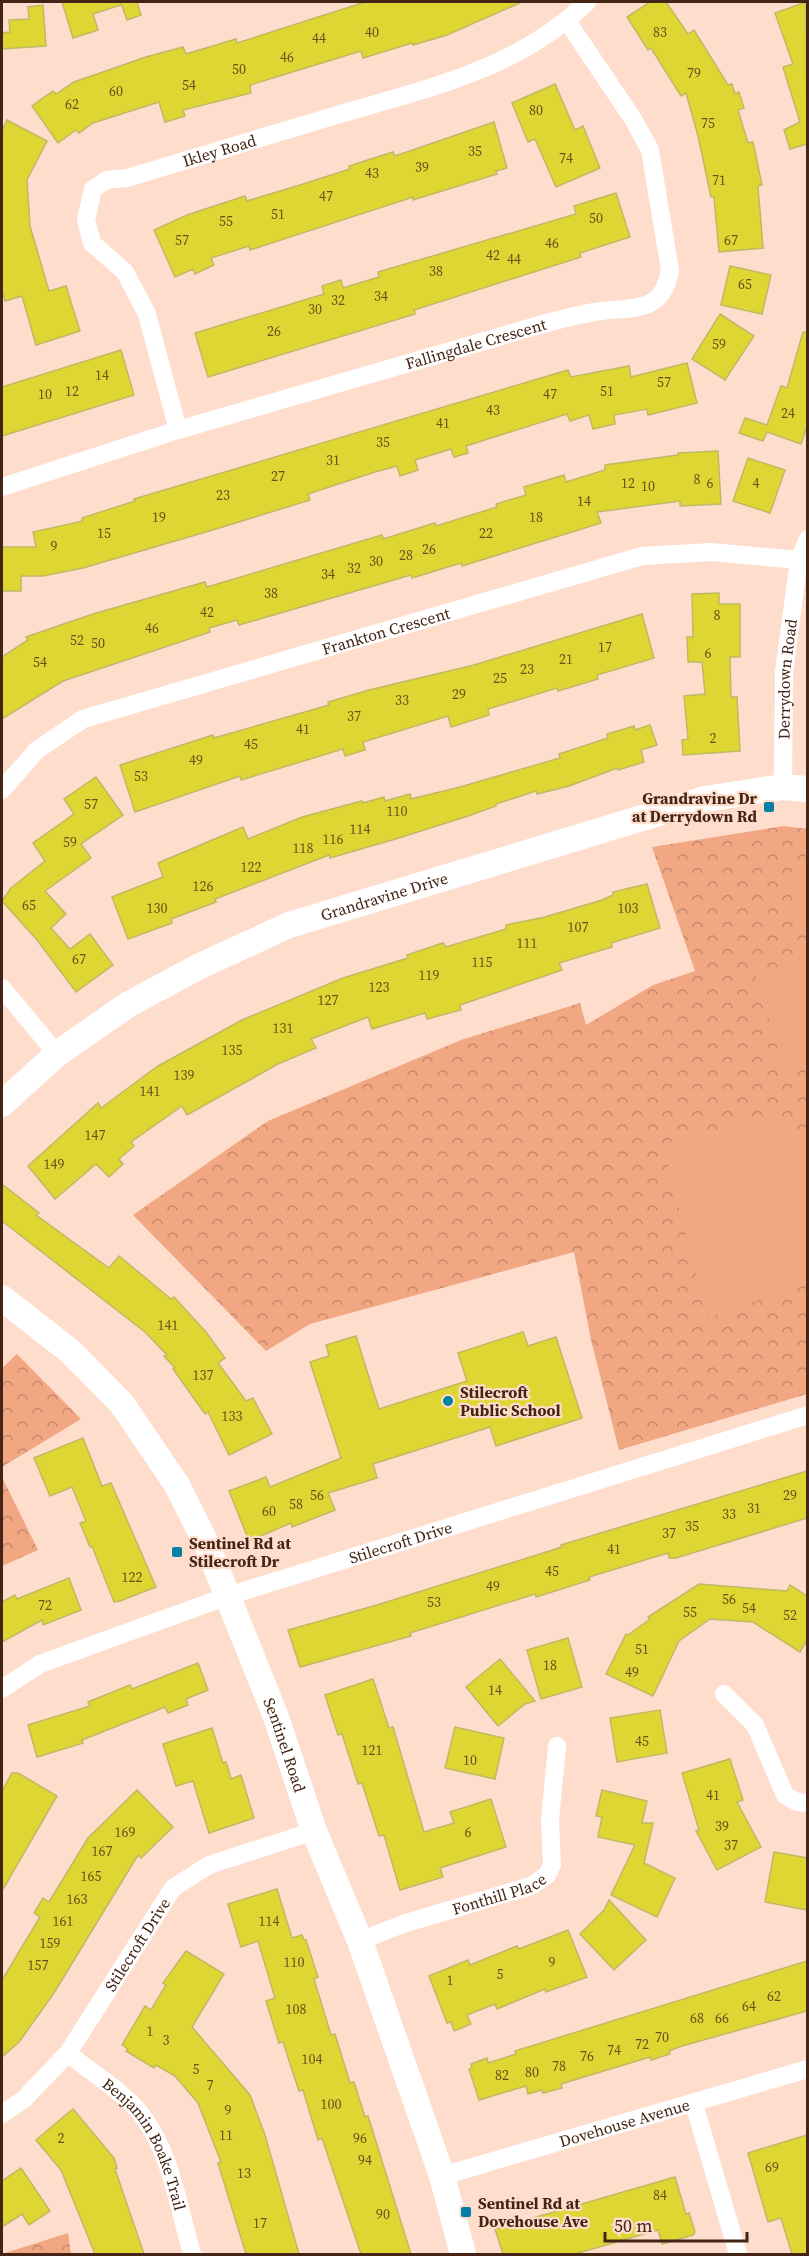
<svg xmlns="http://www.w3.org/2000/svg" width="809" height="2256" font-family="'Source Serif 4',serif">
<defs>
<pattern id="park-crowns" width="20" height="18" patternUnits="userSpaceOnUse" patternTransform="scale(1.5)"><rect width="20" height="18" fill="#f2a783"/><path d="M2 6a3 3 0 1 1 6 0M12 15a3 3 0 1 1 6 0" fill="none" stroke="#c6886a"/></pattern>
</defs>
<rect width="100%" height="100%" fill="#ffddcd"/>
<g fill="url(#park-crowns)">
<path d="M784 826 807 829V1394L619 1450 591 1340 574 1252 310 1324 266 1351 133 1215 268 1121 461 1040 580 1003 586 1025 653 985 695 971 652 847Z"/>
<path d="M17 1354 81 1419 2 1467V1368Z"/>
<path d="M2 1477 38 1550 2 1566Z"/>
<path d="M68 2233 71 2254H2Z"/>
</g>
<g fill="#f2a783">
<path d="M807 872V926L802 928 786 880Z"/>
<path d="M807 958V1066L785 1073 755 973Z"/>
<path d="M768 1117 807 1134V1284L707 1318 663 1144Z"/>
</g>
<g fill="#e0d633" stroke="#beba63" stroke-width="1.5">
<path d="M62 2H137L141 15 127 20 121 3V5L93 14 98 30 73 38Z"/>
<path d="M365 2H522L447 35 413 45 412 43 363 58 361 51 250 85 251 93 183 110 185 116 165 122 159 102 93 123 79 133 76 130 58 143 32 106 53 91 56 94 74 82 146 57 183 47 186 54 236 39 237 43Z"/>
<path d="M650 2H666L688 34 694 30 728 85 732 84 735 94 739 92 744 108 738 110 748 143 753 142 762 185 758 186 763 248 719 252 714 197H711L698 136 686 93 681 96 651 48 648 50 627 17Z"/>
<path d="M806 2 807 144 790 149 784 130 800 122 783 67 793 64 775 13Z"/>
<path d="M43 5 46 46 2 49V33L10 32 9 20 29 19 28 7Z"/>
<path d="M555 84 575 130 583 126 600 168 556 187 535 139 528 142 512 103Z"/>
<path d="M7 120 47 141 27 180 30 226 49 291 66 286 80 331 36 345 22 296 5 301 2 290V131Z"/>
<path d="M494 122 507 168 496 171 497 174 413 200V197L250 250 249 246 211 258 214 265 195 274 193 269 175 277 154 230 187 215 245 196 247 201 300 185 350 169 349 166 393 152 395 156Z"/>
<path d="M616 193 630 237 580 253 581 257 414 310 415 314 208 377 195 333 324 294 322 286 341 280 343 288 379 277 378 272 576 214 574 206Z"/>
<path d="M730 266 771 275 762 314 721 305Z"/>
<path d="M720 314 754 336 725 380 692 359Z"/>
<path d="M803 332H807V426L801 444 767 432 763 441 739 433 745 418 767 425 781 386 787 388Z"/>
<path d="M121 350 134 395 2 436V387Z"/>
<path d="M687 363 697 403 648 415 647 409 614 415 615 424 593 429 589 415 570 421 567 414 466 446 468 453 454 457 451 449 415 460 418 470 400 476 397 466 375 472 308 494 310 500 216 529 83 568 43 576H21V591H2V547H36L33 532 83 521 82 518 135 501 134 499 568 370 571 377 629 366 631 377Z"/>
<path d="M718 451 721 504 680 506V501L597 512 601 523 462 566 461 563 412 578 411 575 239 625 237 620 209 628 210 632 63 681 2 719V657L28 640 26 637 93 614 205 582 207 587 382 535 383 539 435 523 436 526 497 507 496 504 526 495 524 487 564 475 566 482 605 470V465L678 455V453Z"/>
<path d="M748 458 785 470 770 513 733 501Z"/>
<path d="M719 593V604H740V657H730L731 697H737L740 751 683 755 682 740 688 739 684 696 705 694 702 662H688L687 637H693L692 594Z"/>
<path d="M642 614 654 658 597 675 598 679 558 691 557 688 488 709 489 715 451 727 448 716 363 742 365 750 345 756 343 749 241 780 240 776 135 812 120 765 213 735 214 738 329 705 328 702 369 690 474 665Z"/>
<path d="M650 725 657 745 641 750 644 762 618 770 617 768 569 786 537 794 536 791 496 804V806L468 816 399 838 330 858 329 855 215 899 216 902 171 919 172 923 128 939 112 897 163 877 158 863 243 827 248 839 302 817 362 801 363 803 384 797 385 801 410 794 411 799 460 787 560 758 559 754 608 738 607 734 634 726 635 730Z"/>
<path d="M96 777 123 815 81 844 91 858 45 891 66 914 51 928 70 949 90 934 113 965 76 992 37 940 2 901 11 888 45 861 33 843 74 814 64 799Z"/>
<path d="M647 884 660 928 611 943 612 947 559 963 562 970 460 1005 461 1010 427 1019 425 1013 372 1029 368 1017 311 1039 316 1048 278 1064 187 1115 182 1106 131 1142 134 1146 119 1159 123 1164 109 1177 96 1164 55 1199 28 1166 98 1103 101 1108 158 1066 242 1020 343 978 408 958 407 955 443 943 446 947 506 929V925L545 917 602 900 613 895V892Z"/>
<path d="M2 1184 39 1213 36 1215 109 1268 119 1256 171 1299 174 1297 206 1332 225 1358 218 1363 246 1401 253 1398 272 1434 229 1455 208 1412 205 1414 173 1369 175 1368 164 1356 167 1355 145 1332 2 1221Z"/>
<path d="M523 1332 528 1346 556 1337 582 1418 496 1446 490 1427 373 1464 377 1478 328 1493 335 1510 292 1527 291 1523 249 1541 229 1491 266 1477 270 1487 341 1458 310 1362 329 1356 326 1345 356 1336 379 1409 467 1381 458 1353Z"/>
<path d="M83 1438 102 1486 111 1483 156 1587 120 1601 114 1602 92 1546 90 1547 80 1523 86 1521 72 1487 50 1496 34 1458Z"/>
<path d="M807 1471V1518L676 1558H669L668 1553 589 1577 590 1580 536 1597 535 1594 410 1633 411 1636 300 1667 288 1630 377 1605 562 1547 561 1545Z"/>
<path d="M69 1578 81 1610 43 1625 42 1620 2 1642V1602L15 1595 17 1599Z"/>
<path d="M699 1584 787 1591 790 1585 807 1596V1640L800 1652 753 1622 710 1619 679 1641 653 1696 606 1674 626 1634 628 1635 650 1619 648 1617Z"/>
<path d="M568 1638 582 1687 541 1699 527 1650Z"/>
<path d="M500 1659 535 1701 525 1704 498 1726 466 1687Z"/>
<path d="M198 1663 208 1690 186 1699 188 1705 168 1713 165 1707 82 1740 83 1743 37 1757 28 1725 90 1706 88 1702 130 1685 132 1689Z"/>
<path d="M373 1679 389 1728 393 1727 424 1832 454 1823 450 1812 491 1799 506 1847 440 1868 443 1877 400 1890 384 1835 379 1836 362 1783 358 1784 342 1734 338 1735 325 1695Z"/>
<path d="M660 1710 667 1753 617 1762 610 1718Z"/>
<path d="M455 1727 504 1738 495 1779 445 1768Z"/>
<path d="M212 1728 223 1763 226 1762 231 1779 241 1775 254 1818 209 1833 193 1781 176 1786 163 1744Z"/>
<path d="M730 1759 743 1800 737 1802 761 1847 717 1870 696 1831 699 1830 682 1773Z"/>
<path d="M12 1773H18L57 1796 2 1891V1791Z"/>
<path d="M137 1790 173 1827 141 1858 138 1855 54 1993 19 2042 2 2057V1980L40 1917 34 1913 43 1898 49 1902 88 1838Z"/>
<path d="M602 1790 647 1801 642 1823H653L644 1863 675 1878 657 1917 611 1895 635 1845 598 1837 602 1817 596 1816Z"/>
<path d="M774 1852 807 1858V1910L765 1902Z"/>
<path d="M277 1889 292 1938 302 1935 304 1940H306L318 1977 314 1979 331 2035 335 2034 350 2083 354 2082 365 2117 368 2116 411 2254H361L322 2138 318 2140 303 2090 299 2091 283 2042 279 2043 266 2001 275 1998 258 1941 241 1947 228 1904Z"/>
<path d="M609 1900 646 1940 614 1970 580 1934 604 1910Z"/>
<path d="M568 1930 587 1977 546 1992 545 1989 497 2009 495 2004 467 2015 471 2024 454 2031 451 2022 447 2023 429 1976 468 1960 470 1965 517 1946 519 1949Z"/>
<path d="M186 1951 224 1974 192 2027 250 2095 265 2135 299 2254H246L218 2163 221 2162 198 2103 175 2076 156 2065 154 2068 126 2051 128 2049 122 2045 145 2006 151 2010 166 1985 163 1983Z"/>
<path d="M807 1961V2011L682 2046 669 2051 670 2054 651 2060 650 2057 574 2080 561 2084 562 2088 543 2093 542 2090 528 2094 526 2086 479 2100 469 2069 472 2068 471 2064 487 2058 488 2063 516 2054 515 2051Z"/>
<path d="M73 2109 114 2158 117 2168 115 2169 144 2254H95L61 2170 36 2140Z"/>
<path d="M807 2135V2254H792L781 2218 768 2222 748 2153Z"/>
<path d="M21 2168 50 2211 29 2225 22 2214 2 2227V2181Z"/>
<path d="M675 2177 686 2214 689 2213 695 2232 693 2235 662 2244 658 2230 575 2254H503L495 2229Z"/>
</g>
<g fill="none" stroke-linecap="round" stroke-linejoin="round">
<g stroke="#fff" stroke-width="18">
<path id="s1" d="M178 430 147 314 125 272 92 243 86 220 93 189 107 180 127 178C197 157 267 136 337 115 428 88 517 70 587 2"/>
<path id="s2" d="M2 487 178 430 550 322C567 318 584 313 602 311 636 307 663 312 670 270L650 150 633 119 567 21"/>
<path id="s3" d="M783 787 784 672 799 560 808 539"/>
<path id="s4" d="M2 790 37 750 83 719 642 556 711 552 799 560"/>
<path d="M2 988 57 1054"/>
<path id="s5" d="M2 1689 40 1664 228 1596 808 1415"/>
<path d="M724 1694 755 1725 785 1795 797 1802 808 1803"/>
<path id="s6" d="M360 1941 403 1924 531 1886 547 1875 552 1865 550 1820 557 1746"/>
<path id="s7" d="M68 2053C89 2071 114 2086 133 2105 170 2143 178 2206 192 2254"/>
<path d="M694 2104 738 2254"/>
<path id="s8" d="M2 2114 24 2099 68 2053 173 1888 209 1865 314 1831"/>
<path id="s9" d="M442 2176 808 2069"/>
</g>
<g stroke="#fff" stroke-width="26">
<path id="s10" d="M2 1104 57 1054 129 1004 200 966 289 925 705 799 783 787 808 789"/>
<path id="s11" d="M2 1298 71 1352 122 1404 177 1485 207 1545 276 1717 314 1831 360 1941 442 2176 463 2254"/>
</g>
</g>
<g fill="#0081a5" stroke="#ffddcd" stroke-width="2">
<rect x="763" y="801" width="12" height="12" rx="3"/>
<circle cx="448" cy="1401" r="6"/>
<rect x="171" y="1546" width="12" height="12" rx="3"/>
<rect x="460" y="2206" width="12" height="12" rx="3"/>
</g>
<g text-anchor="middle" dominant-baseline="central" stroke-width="4.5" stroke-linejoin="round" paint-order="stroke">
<g font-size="14" fill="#6b501c">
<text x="372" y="32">40</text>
<text x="660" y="32">83</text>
<text x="319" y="38">44</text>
<text x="287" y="57">46</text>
<text x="239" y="69">50</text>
<text x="694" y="73">79</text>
<text x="189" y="85">54</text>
<text x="116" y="91">60</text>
<text x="72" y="104">62</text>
<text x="536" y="110">80</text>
<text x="708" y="123">75</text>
<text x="475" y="151">35</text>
<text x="566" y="158">74</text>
<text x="422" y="167">39</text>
<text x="372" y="173">43</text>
<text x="719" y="180">71</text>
<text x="326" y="196">47</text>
<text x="278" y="214">51</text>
<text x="596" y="218">50</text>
<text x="226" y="221">55</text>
<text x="182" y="240">57</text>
<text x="731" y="240">67</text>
<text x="552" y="243">46</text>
<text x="493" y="255">42</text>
<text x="514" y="259">44</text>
<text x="436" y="271">38</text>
<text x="745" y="284">65</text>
<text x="381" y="296">34</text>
<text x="338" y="300">32</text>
<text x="315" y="309">30</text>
<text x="274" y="331">26</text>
<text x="719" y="344">59</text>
<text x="102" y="375">14</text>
<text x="664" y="382">57</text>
<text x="72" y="391">12</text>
<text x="607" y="391">51</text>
<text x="45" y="394">10</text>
<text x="550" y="394">47</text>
<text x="493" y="410">43</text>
<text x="788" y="413">24</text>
<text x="443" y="423">41</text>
<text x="383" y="442">35</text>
<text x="333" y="460">31</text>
<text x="278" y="476">27</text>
<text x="697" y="479">8</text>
<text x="628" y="483">12</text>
<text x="710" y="483">6</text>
<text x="756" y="483">4</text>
<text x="648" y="486">10</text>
<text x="223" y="495">23</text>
<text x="584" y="501">14</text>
<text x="159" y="517">19</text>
<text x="536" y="517">18</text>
<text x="104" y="533">15</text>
<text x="486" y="533">22</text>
<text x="54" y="546">9</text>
<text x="429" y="549">26</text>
<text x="406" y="555">28</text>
<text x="376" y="561">30</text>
<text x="354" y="568">32</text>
<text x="328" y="574">34</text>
<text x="271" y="593">38</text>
<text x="207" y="612">42</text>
<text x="717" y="615">8</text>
<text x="152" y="628">46</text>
<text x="77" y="640">52</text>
<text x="98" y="643">50</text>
<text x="605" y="647">17</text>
<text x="708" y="653">6</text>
<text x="566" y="659">21</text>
<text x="40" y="662">54</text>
<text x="527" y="669">23</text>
<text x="500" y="678">25</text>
<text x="459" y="694">29</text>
<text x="402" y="700">33</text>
<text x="354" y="716">37</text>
<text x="303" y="729">41</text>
<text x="713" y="738">2</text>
<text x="251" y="744">45</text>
<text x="196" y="760">49</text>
<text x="141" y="776">53</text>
<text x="91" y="804">57</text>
<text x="397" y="811">110</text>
<text x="360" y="829">114</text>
<text x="333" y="839">116</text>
<text x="70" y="842">59</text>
<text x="303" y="848">118</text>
<text x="251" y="867">122</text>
<text x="203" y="886">126</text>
<text x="29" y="905">65</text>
<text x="157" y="908">130</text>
<text x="628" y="908">103</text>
<text x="578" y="927">107</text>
<text x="527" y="943">111</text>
<text x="79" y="959">67</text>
<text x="482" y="962">115</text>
<text x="429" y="975">119</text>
<text x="379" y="987">123</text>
<text x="328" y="1000">127</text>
<text x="283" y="1028">131</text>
<text x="232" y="1050">135</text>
<text x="184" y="1075">139</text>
<text x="150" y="1091">141</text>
<text x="95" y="1135">147</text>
<text x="54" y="1164">149</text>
<text x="168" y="1325">141</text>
<text x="203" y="1375">137</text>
<text x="232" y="1416">133</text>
<text x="317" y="1495">56</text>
<text x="790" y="1495">29</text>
<text x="296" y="1504">58</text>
<text x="754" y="1508">31</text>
<text x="269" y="1511">60</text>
<text x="729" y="1514">33</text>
<text x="692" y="1526">35</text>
<text x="669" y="1533">37</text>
<text x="614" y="1549">41</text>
<text x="552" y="1571">45</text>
<text x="132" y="1577">122</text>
<text x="493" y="1586">49</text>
<text x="729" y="1599">56</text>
<text x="434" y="1602">53</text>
<text x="45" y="1605">72</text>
<text x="749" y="1608">54</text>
<text x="690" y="1612">55</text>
<text x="790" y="1615">52</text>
<text x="642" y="1649">51</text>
<text x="550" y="1665">18</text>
<text x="632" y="1672">49</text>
<text x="495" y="1690">14</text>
<text x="642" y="1741">45</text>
<text x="372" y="1750">121</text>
<text x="470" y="1760">10</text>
<text x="713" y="1795">41</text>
<text x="722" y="1826">39</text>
<text x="125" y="1832">169</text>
<text x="468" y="1832">6</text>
<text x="731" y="1845">37</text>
<text x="102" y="1851">167</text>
<text x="91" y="1876">165</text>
<text x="77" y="1899">163</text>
<text x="63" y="1921">161</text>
<text x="269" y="1921">114</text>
<text x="50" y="1943">159</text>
<text x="294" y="1962">110</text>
<text x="552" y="1962">9</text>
<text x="38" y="1965">157</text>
<text x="500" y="1974">5</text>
<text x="450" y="1980">1</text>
<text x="774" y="1996">62</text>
<text x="749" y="2006">64</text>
<text x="296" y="2009">108</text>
<text x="697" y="2018">68</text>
<text x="722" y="2018">66</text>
<text x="150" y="2031">1</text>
<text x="662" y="2037">70</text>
<text x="166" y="2040">3</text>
<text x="642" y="2044">72</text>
<text x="614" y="2050">74</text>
<text x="587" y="2056">76</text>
<text x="312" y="2059">104</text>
<text x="559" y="2066">78</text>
<text x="196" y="2069">5</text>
<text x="532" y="2072">80</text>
<text x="502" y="2075">82</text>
<text x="210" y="2085">7</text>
<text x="331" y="2104">100</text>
<text x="228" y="2110">9</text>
<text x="226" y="2135">11</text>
<text x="61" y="2138">2</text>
<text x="360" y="2138">96</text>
<text x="365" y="2160">94</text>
<text x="772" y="2167">69</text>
<text x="244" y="2173">13</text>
<text x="660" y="2195">84</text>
<text x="383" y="2214">90</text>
<text x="260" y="2223">17</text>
</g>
<g font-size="16" fill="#442414" stroke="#ffddcd">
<text stroke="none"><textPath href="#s1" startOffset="400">Ikley Road</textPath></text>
<text stroke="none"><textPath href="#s2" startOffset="495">Fallingdale Crescent</textPath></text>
<text stroke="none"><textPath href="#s4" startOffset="424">Frankton Crescent</textPath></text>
<text stroke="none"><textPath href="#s3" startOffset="108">Derrydown Road</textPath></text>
<text stroke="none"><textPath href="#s10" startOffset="440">Grandravine Drive</textPath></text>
<text stroke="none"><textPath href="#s5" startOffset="426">Stilecroft Drive</textPath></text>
<text stroke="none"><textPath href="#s11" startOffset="540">Sentinel Road</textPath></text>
<text stroke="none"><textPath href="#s6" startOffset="147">Fonthill Place</textPath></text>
<text stroke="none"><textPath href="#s8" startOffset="219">Stilecroft Drive</textPath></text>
<text stroke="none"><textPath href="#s9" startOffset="190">Dovehouse Avenue</textPath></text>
<text stroke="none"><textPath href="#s7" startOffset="123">Benjamin Boake Trail</textPath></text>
</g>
<g font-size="16" font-weight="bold" fill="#442414" stroke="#ffddcd" text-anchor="start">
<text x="757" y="798" text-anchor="end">Grandravine Dr<tspan x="757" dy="18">at Derrydown Rd</tspan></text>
<text x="460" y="1392">Stilecroft<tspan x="460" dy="18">Public School</tspan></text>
<text x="189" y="1543">Sentinel Rd at<tspan x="189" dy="18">Stilecroft Dr</tspan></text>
<text x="478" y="2203">Sentinel Rd at<tspan x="478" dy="18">Dovehouse Ave</tspan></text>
</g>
</g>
<rect width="809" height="2256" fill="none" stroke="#442414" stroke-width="6"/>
<path d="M605 2232v9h142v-9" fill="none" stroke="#442414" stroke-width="3"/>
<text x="614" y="2232" font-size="18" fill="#442414" stroke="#ffddcd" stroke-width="4.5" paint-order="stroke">50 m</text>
</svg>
